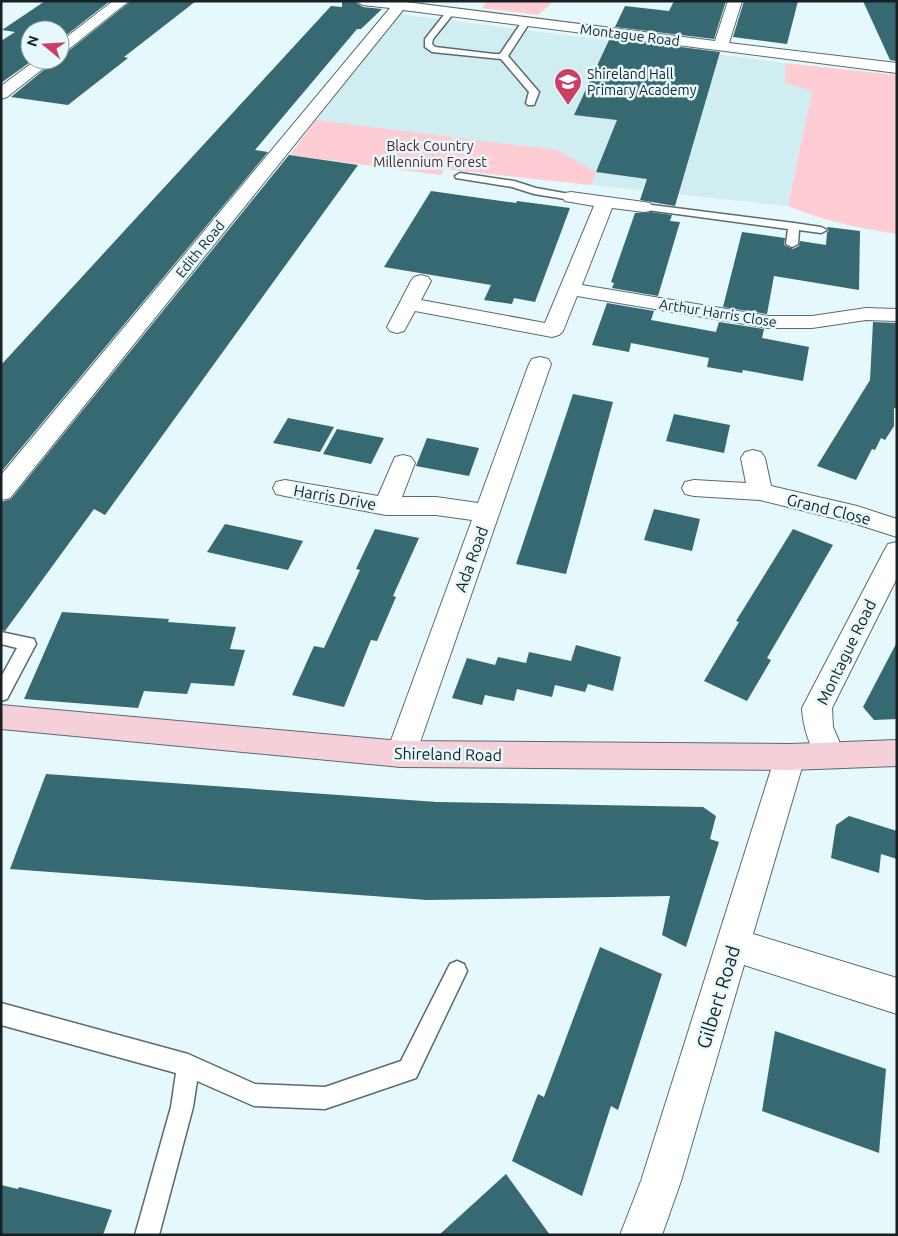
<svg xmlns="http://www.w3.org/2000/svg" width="898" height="1236" font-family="Ubuntu,sans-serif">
<rect width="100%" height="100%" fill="#e5f8fb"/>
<path fill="#d0edf2" d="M398 14 785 63V83L812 91 788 206 444 169 441 175 290 155Z"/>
<g fill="#fecdd4">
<path d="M487 1H554L538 15 482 8Z"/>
<path d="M785 63 897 75V234C859 228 823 221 788 206L812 91 785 83Z"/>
<path d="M316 120 557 150 596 172 591 185 444 169 441 175 290 155Z"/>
</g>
<g fill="#366972">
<path d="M45 1H110L60 40V30H30V60H33L1 83V41L15 32 2 30Z"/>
<path d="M131 1H196L124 57 128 58 68 105 11 97 56 60H60V55L66 53Z"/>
<path d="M342 1H354L363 7 382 9 361 29H357L255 150 268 152 1 472V365L331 6 342 7Z"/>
<path d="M674 1H726L714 39 615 27 625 6 669 11Z"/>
<path d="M744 1H798L787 44 733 37Z"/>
<path d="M863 1H897V61L890 60Z"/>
<path d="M610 38 720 52 675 206 640 200 647 179 596 172 617 120 574 115Z"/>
<path d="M289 155 358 165 105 515 94 509 5 631 1 630V502L11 499Z"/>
<path d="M431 191 516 203 517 201 570 208 535 302 514 298 512 304 484 300 491 285 384 267Z"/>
<path d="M651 212 672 215 670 221 680 222 658 296 612 288 614 283 611 282 635 213Z"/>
<path d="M827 227 860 231 859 290 774 276 767 314 723 307 742 232 785 238 784 245 793 249 799 246 800 241 826 245 827 232 829 231Z"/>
<path d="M607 303 654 311 651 320 716 332 719 322 764 329 762 338 809 347 803 381 743 370 742 373 707 367 709 358 631 343 629 352 592 345Z"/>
<path d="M873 322 897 323V409L894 408V426L885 440 881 438 875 450 872 449 856 480 817 466 870 380Z"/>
<path d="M573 394 613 402 566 574 516 564Z"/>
<path d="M674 414 730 425 724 453 666 441Z"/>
<path d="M288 418 334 427 320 452 273 443Z"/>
<path d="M337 429 384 438 371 464 323 454Z"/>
<path d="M427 438 479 448 469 476 416 466Z"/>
<path d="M654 509 700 519 692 551 644 540Z"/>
<path d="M225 524 303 541 288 570 207 552Z"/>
<path d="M375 529 419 538 393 596 396 597 377 641 371 640 344 707 292 695 314 646 324 648 360 570 356 569Z"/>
<path d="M793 529 833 545 767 658 771 660 747 701 704 681 739 622 736 621Z"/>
<path d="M62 612 169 619 168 622 236 627 230 649 245 650 234 686 191 683 187 694 144 691 138 708 24 699Z"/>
<path d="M897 642V719L874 720 863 707Z"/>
<path d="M576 645 621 657 613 691 588 684 585 692 555 685 552 697 517 689 514 701 485 695 482 705 452 698 467 658 495 665 498 657 526 663 529 652 571 661Z"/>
<path d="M46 774 437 802 703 807 716 816 710 839 719 842 686 947 662 935 670 896 427 900 10 869Z"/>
<path d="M849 816 897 831V859L881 854 879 873 831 858 836 825Z"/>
<path d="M600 947 662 974 618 1110 611 1106 582 1196 512 1161 538 1094 544 1097Z"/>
<path d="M775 1031 886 1069 879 1153 762 1111Z"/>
<path d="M506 1174 550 1235H439Z"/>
<path d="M1 1185 18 1189 19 1187 112 1210 103 1235H1Z"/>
</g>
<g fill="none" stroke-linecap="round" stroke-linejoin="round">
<defs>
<g id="lane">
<path d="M447 11 454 13 433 39 432 44 435 47 494 54H500L523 20H529L530 22 508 56 539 92 534 105H528L526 103 529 92 501 59 432 52 425 47V39Z"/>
<path d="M460 173 514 181 536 188 575 195 576 197 571 200 534 194 512 187 456 178 455 176Z"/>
<path d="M644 204 794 223 821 227 827 230 821 233 799 230 798 244 792 247 786 244 788 229 640 209 639 207Z"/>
<path d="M1 632 34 639 36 644 7 699 1 701V677L17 648 1 644Z"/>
<path d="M457 961 464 964 467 971 416 1078 325 1109 254 1106 197 1081 193 1107 159 1235H135L171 1107 176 1073 1 1025V1003L188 1054 255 1084 325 1087 401 1061 450 964Z"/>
</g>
<g id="street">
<path d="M113 1H129L65 52 60 53V42Z"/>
<path d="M356 1H398L715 41 728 1H742L729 43 897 63V73L403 10 10 498 1 500V475L390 8 363 5Z"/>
<path d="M36 60H54L7 97 1 99V86Z"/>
<path d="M571 192 644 202 650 203 653 207 650 211 644 212 612 208 582 285 768 316H812L866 308 897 309V321L866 320 812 328H768L577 296 563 331 559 335 552 337 415 311 404 331 397 333 390 331 387 327 411 281 414 277 421 275 428 277 431 281 421 300 545 323 594 206 565 201 562 197 565 193Z"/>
<path d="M540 357 548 359 551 364 416 754 412 763 401 767 390 763 386 754 472 520 436 515H386L285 496 276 494 273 488 276 482 285 480 378 496 395 457 403 455 411 457 415 463 402 497H436L478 503 529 364 532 359Z"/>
<path d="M753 450 761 452 765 458 771 486 857 506 897 519V537L853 523 760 500 694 496 685 494 682 488 685 482 694 480 746 483 741 458 745 452Z"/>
<path d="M897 542V578L832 708 833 727 845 755 841 764 830 768 819 764C810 745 803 729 802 708L884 551 888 544Z"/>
<path d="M790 744 801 748 805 757 753 934 897 978V1014L744 965 681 1181 662 1235H620L641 1181 775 757 779 748Z"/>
</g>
<path id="secondary" d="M1 705 401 741 790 744 897 740V766L790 770 401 767 1 729Z"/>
</defs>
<use href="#lane" stroke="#5a6b6e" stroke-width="3"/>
<use href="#street" stroke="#5a6b6e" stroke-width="2"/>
<use href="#secondary" stroke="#5a6b6e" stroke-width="2"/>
<use href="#lane" fill="#fff" fill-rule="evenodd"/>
<use href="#street" fill="#fff" fill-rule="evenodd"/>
<use href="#secondary" fill="#f5d0d8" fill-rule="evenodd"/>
</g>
<defs>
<symbol id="school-pin" viewBox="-11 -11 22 30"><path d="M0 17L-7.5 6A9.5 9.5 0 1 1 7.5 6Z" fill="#cd3e65" stroke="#e5f8fb"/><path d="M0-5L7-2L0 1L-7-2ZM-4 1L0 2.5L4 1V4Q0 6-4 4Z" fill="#fff"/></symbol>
</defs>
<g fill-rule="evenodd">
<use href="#school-pin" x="552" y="66" width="32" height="43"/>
</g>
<g text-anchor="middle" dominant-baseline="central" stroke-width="5" stroke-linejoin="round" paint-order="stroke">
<g font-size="14" fill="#192022" stroke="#e5f8fb">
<text transform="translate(630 35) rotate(7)">Montague Road</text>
<text transform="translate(200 249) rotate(-51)">Edith Road</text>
<text transform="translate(718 313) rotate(9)">Arthur Harris Close</text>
</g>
<g font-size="14" fill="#192022" stroke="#e5f8fb" text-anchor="start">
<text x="587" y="74">Shireland Hall<tspan x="587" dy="16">Primary Academy</tspan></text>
</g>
<g font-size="14" fill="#571d2b" stroke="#e5f8fb">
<text x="430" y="146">Black Country<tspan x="430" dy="16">Millennium Forest</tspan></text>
</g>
<g font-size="16" fill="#192022" stroke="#e5f8fb">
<text transform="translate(335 497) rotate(10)">Harris Drive</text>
<text transform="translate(829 509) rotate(14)">Grand Close</text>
<text transform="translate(471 559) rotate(-70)">Ada Road</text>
<text transform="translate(846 652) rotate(-64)">Montague Road</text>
<text transform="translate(448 754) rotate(1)">Shireland Road</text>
</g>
<g font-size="19" fill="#192022" stroke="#e5f8fb">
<text transform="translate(718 997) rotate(-73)">Gilbert Road</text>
</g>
</g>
<rect width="898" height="1236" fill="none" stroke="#192022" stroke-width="5"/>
<g transform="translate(45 45) rotate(288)"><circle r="24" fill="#e5f8fb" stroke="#93a2a4"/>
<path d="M0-4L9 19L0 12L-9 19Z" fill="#cd3e65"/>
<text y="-8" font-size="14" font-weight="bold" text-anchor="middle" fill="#192022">N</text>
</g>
</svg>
